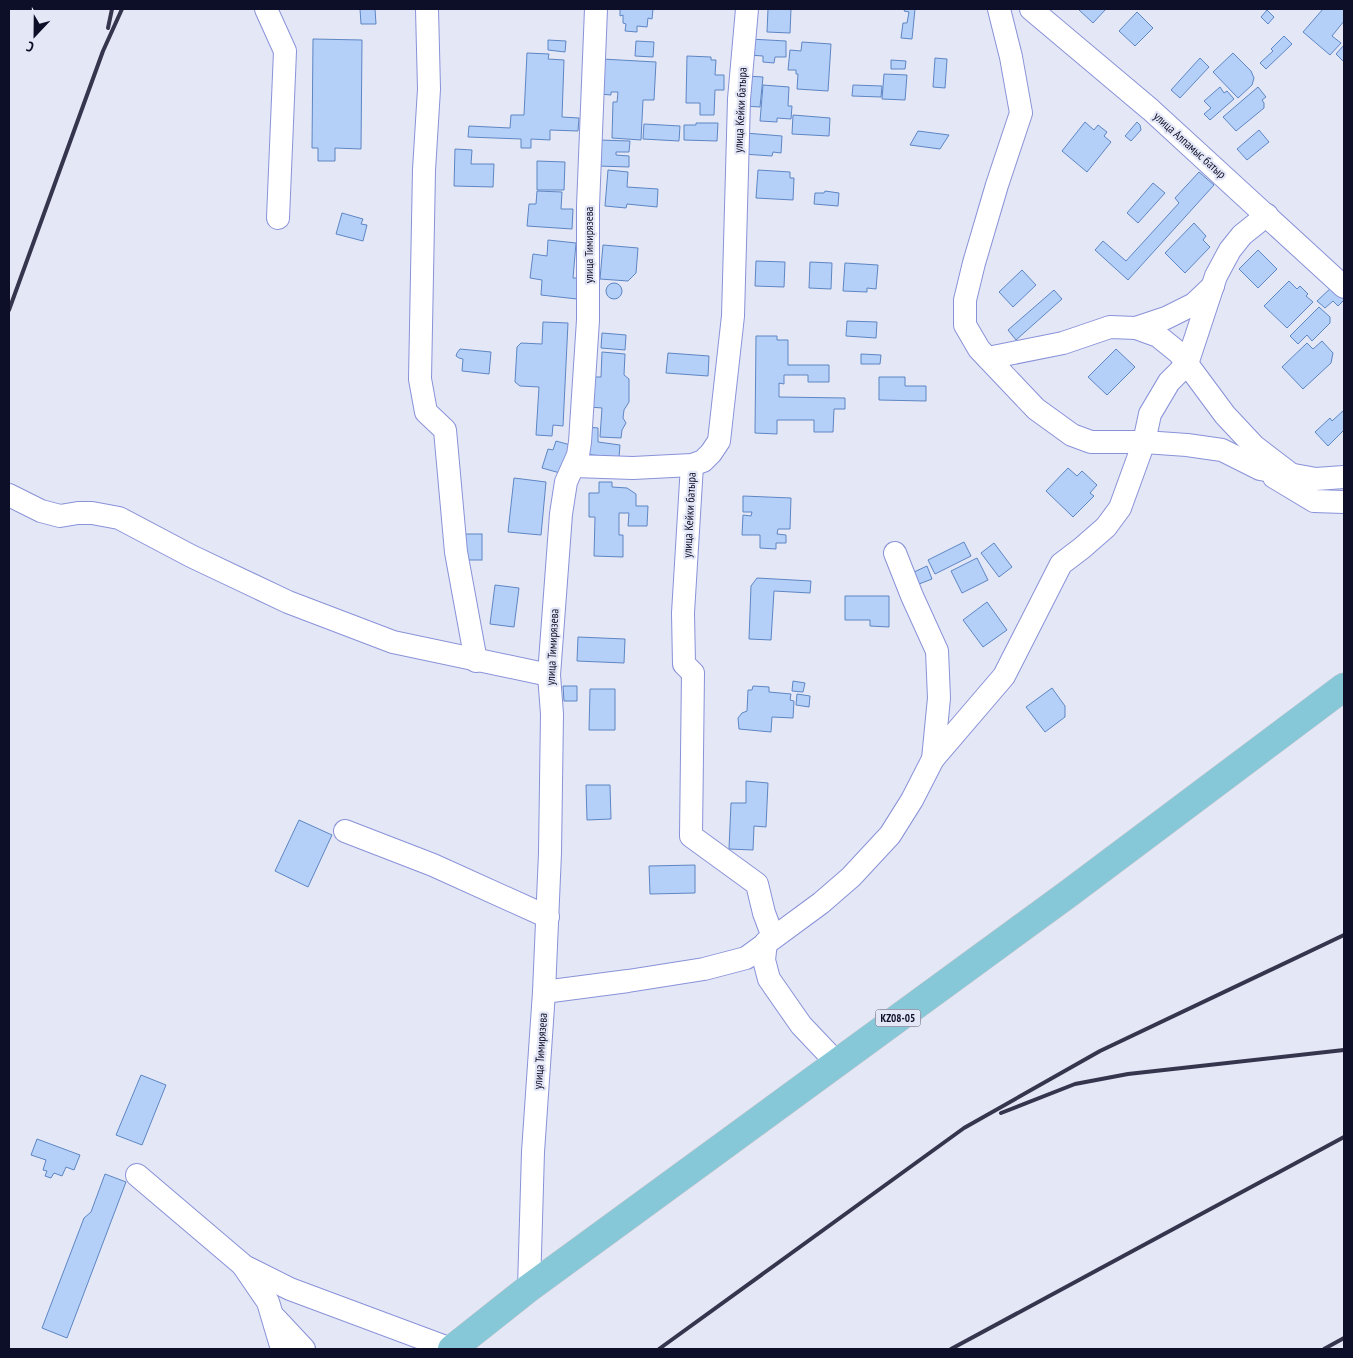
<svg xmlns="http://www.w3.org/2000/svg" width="1353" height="1358" font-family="'PT Sans Narrow',sans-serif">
<rect width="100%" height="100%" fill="#e4e7f6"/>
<g fill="#b5d0f8" stroke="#5d86c4">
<path d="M360 9H375L376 24H361Z"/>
<path d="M620 9H653L652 19 648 18 647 27 637 26V32L625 31 626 24 623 23V15L620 16Z"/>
<path d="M768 9H791L790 33 767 32Z"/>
<path d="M905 9H915L912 39 901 38 903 23H907L909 12 904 11Z"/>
<path d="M1078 9H1106L1093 23Z"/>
<path d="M1323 9H1344V21L1332 36 1341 43 1330 55 1303 32Z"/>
<path d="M1267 10 1274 17 1268 24 1261 17Z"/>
<path d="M1137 12 1153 28 1135 46 1119 31Z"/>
<path d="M1284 36 1292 44 1266 69 1260 63 1273 51 1271 49Z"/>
<path d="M313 39 362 40 361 149 335 148V161H318V148H312Z"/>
<path d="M750 39 786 41V57H775L774 63 763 62V56L749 55Z"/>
<path d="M548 40 566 41 565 52 548 50Z"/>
<path d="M636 41 654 42 653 57 635 56Z"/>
<path d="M802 42 831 44 828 91 797 89 798 74H796V70H788L790 50 801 51Z"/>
<path d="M1344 45V62L1336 54Z"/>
<path d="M527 53 549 54 548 59 564 60 562 117 579 118 578 131 550 130V140L531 139V148H521V139L468 137 469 126 510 128 511 115H524Z"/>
<path d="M1233 53 1251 71 1254 78 1252 85 1238 98 1213 72Z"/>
<path d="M687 56 711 57V60H716L715 75H724V90H715L714 115H700V103H686Z"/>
<path d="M935 58 947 59 945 88 933 87Z"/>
<path d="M1200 58 1209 67 1180 98 1171 90Z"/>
<path d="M602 59 656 62 654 100H643L641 140 612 138 613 102H617L618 92H611V95L600 94Z"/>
<path d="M891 60 906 61 905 69H891Z"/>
<path d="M884 74 907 75 905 100 882 99Z"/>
<path d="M747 76 763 77 760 107 745 106Z"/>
<path d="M763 85 789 87 788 106H792L791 119 777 118V122L760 121Z"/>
<path d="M853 85 882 86 881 97 852 96Z"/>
<path d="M1220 87 1224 93 1227 91 1234 99 1210 120 1204 114 1211 108 1204 101Z"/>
<path d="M1258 87 1266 97 1262 100 1264 103V108L1236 131 1223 117Z"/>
<path d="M793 115 830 118 829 136 792 134Z"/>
<path d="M1085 122 1094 130 1098 125 1107 132 1104 136 1111 142 1087 172 1062 151Z"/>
<path d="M1137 122 1140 125 1141 130 1131 141 1125 136Z"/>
<path d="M696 123H718L717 141 684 140V125H696Z"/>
<path d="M644 124 680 126 679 141 643 139Z"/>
<path d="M1259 130 1269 142 1247 160 1237 149Z"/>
<path d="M918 131 949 135 940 149 910 145Z"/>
<path d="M745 133 782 136 781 153 773 152 772 156 743 154Z"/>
<path d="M599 140 630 141 629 152H616V155L629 156V167L598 166Z"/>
<path d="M455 149 472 150 471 164H494L493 187 454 186Z"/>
<path d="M537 161 565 162 564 190H537Z"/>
<path d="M608 170 628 172 627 187 658 189 657 207 627 204 626 208 605 206Z"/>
<path d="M758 170 790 172V178H794L793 200 756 198Z"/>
<path d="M1199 172 1214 185 1128 280 1095 250 1103 241 1126 261 1179 203 1175 198Z"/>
<path d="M1153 183 1165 193 1138 223 1127 213Z"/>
<path d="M537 191 562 192 561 209H573L572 229 527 226 529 204H536Z"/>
<path d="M825 191 839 193 838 206 814 204 815 193H824Z"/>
<path d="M342 213 363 219 361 224 367 225 363 241 336 234Z"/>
<path d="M1194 223 1206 236 1203 240 1210 247 1185 273 1165 253Z"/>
<path d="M548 240 576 243 573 278H580L577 299 541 295 542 280 530 278 533 254 547 256Z"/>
<path d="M603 245 638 248 636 273 628 281 600 279Z"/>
<path d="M1258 250 1277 269 1258 288 1239 269Z"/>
<path d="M756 261 785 262 784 287 755 286Z"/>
<path d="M810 262 832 263 831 289 809 288Z"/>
<path d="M845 263 878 265 876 289 867 288V292L843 291Z"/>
<path d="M1022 270 1036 285 1013 307 999 292Z"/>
<path d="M1289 281 1297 289 1300 286 1308 294 1306 296 1313 302 1287 328 1264 306Z"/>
<circle cx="614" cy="291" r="8"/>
<path d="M1333 286 1344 298V300L1338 306 1333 301 1325 308 1317 301Z"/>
<path d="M1054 290 1062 299 1016 340 1008 330Z"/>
<path d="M1319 307 1330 317V323L1312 341 1307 335 1298 344 1290 336Z"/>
<path d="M847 321 877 322 876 338 846 336Z"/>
<path d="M543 322 568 323 563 426 553 425 552 436 536 435 539 387 520 386 515 382 517 347 521 343 542 344Z"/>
<path d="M602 333 626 335 625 350 601 348Z"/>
<path d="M756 336H777V340H788V365H829V382H808V375H784V384L779 383V397L845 398V409H834L833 432H814V420H777V434L755 433Z"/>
<path d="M1322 341 1333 353 1331 363 1303 389 1282 367 1307 343 1313 349Z"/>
<path d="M460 349 491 352 489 374 462 371 463 359 459 358 456 356 457 353Z"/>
<path d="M1116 349 1135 367 1107 395 1088 377Z"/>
<path d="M602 352 625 354 624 375 629 379V402L624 410 623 418 626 423 622 430 621 438 600 437 602 408 590 407 592 377H601Z"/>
<path d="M668 353 709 356 708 376 666 373Z"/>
<path d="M861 354 881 355 880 364H861Z"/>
<path d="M879 377H905V386H926V401L879 400Z"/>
<path d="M1344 410V430L1328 446 1315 432 1330 418 1332 421Z"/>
<path d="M587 427 598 428V442L620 445 619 457 592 455 586 452Z"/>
<path d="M556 441 574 446 560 473 542 468 548 449 553 450Z"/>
<path d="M1068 468 1077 476 1082 471 1097 485 1090 493 1094 496 1073 517 1046 491Z"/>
<path d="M514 478 546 482 541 535 508 532Z"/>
<path d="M599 482H612V487L627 488 636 494V506H648L647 526H628L629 513H619V535H623V557L594 556 595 517H589V493H599Z"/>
<path d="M743 496 791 498 790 529H778L777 534 786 535V543H776V549L760 548V535H742L743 515 751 516 752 512H743Z"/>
<rect x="465" y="534" width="17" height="26"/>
<path d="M964 542 971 556 935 574 928 560Z"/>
<path d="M994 543 1012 567 999 577 981 553Z"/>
<path d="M977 558 988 580 962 593 951 571Z"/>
<path d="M927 566 932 579 919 584 914 572Z"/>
<path d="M757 578 811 581 810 593 774 591 771 640 749 639 751 586Z"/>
<path d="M495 585 519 588 514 627 490 624Z"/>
<path d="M845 596H889V627L870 626V620H845Z"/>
<path d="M987 602 1007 630 983 647 963 620Z"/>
<path d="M578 637 625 639 624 663 577 661Z"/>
<path d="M793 681 805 683 803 692 792 691Z"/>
<path d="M563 686H577V701H564Z"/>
<path d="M753 686 769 687V692L791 694 790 700 794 701 793 718 772 717 771 732 739 729 738 718 742 713 747 711 748 690H752Z"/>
<path d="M1052 688 1065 706V717L1045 732 1026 707Z"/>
<path d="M590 689H615V730H589Z"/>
<path d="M797 694 810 696 809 707 796 705Z"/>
<path d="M746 781 768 783 766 827 754 826 753 850 729 849 731 803H746Z"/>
<path d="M586 785H610L611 819 587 820Z"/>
<path d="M299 820 332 835 308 887 275 871Z"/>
<path d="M695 865V893L650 894 649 866Z"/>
<path d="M141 1075 166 1085 142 1145 116 1135Z"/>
<path d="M37 1139 80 1155 74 1170 66 1167 62 1176 54 1173 51 1178 45 1176 47 1171 43 1170 46 1160 31 1155Z"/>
<path d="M105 1174 126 1182 67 1338 42 1328 84 1218 91 1212Z"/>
</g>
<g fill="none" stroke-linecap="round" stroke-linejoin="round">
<defs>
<g id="minor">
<path d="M266 9 285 51 278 218"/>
<path d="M427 9 429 89 424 170 420 379 426 412 445 430 456 552 476 661"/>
<path d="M999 9 1011 57 1021 113 997 185 974 263 965 300V325L979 349 1036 409 1072 435 1091 442H1144L1187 445 1222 450 1260 469 1316 479 1344 477"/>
<path d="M1031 9 1151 110 1344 287"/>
<path d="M1136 328 1166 318 1194 304 1213 286"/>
<path d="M988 358 1063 343 1110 327 1136 328 1158 336 1179 353 1225 415 1254 446 1288 472"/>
<path d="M692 465 683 613 684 664 693 673 691 836 757 884 764 913 773 937"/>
<path d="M574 466 633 468 692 465 703 461 711 453 719 441 733 316 739 99 747 9"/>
<path d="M1274 477 1314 501 1344 502"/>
<path d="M9 495 41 511 60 516 78 513H92L119 518 191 556 288 602 393 642 549 675"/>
<path d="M895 553 912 596 937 651 939 698 933 759"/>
<path d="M345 831 433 865 548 917"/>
<path d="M766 942 764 960 769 979 801 1025 837 1063"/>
<path d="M544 992 628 981 704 969 746 958 821 903 851 877 890 835 912 800 933 759 1004 676 1061 564 1082 548 1106 527 1120 508 1144 442 1150 414 1169 382 1187 364 1216 276 1230 250 1242 235 1267 215"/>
<path d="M137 1175 244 1266 290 1289 451 1349"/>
<path d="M244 1267 268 1302 282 1349"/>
<path d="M529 1288 533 1152 544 992 550 853 552 714 549 675 561 514 566 482 578 455 580 442 588 320V206L596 9"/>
<path d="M276 1319 304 1349"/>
</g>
<path id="major" d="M452 1349 529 1288 1068 894 1344 687"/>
</defs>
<use href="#minor" stroke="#8992d8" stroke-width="24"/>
<use href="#major" stroke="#c5c5cb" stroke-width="29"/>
<use href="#minor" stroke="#fff" stroke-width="22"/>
<use href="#major" stroke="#87c8d8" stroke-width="28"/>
<g stroke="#35364e" stroke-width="4">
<path d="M108 28 112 9"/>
<path d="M9 310 103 51 122 9"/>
<path d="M1001 1113 1075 1084 1128 1074 1344 1050"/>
<path d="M659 1349 964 1128 1100 1051 1344 935"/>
<path d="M951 1349 1344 1137"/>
<path d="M1324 1349 1344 1338"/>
</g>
</g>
<g text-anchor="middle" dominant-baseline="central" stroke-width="4.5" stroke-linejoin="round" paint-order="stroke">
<rect fill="#e4e7f6" stroke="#4e4f66" stroke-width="1" x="875.5" y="1009.5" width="45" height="17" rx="4"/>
<g font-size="11" font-weight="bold" fill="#0d0e28">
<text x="898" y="1018">KZ08-05</text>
</g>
<g font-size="12" fill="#0d0e28" stroke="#e4e7f6">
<text transform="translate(740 110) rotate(-87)">улица Кейки батыра</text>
<text transform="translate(1190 145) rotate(42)">улица Алпамыс батыр</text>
<text transform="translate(588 245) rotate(-90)">улица Тимирязева</text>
<text transform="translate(689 515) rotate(-87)">улица Кейки батыра</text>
<text transform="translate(552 647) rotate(-87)">улица Тимирязева</text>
<text transform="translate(540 1051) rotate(-86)">улица Тимирязева</text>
</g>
</g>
<rect width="1353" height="1358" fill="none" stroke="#0d0e28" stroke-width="20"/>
<g transform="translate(35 35) rotate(202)" stroke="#e4e7f6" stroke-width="4" paint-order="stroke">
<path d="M0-4L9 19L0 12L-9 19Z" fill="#0d0e28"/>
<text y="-8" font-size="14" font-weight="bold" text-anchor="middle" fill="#0d0e28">С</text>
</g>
</svg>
